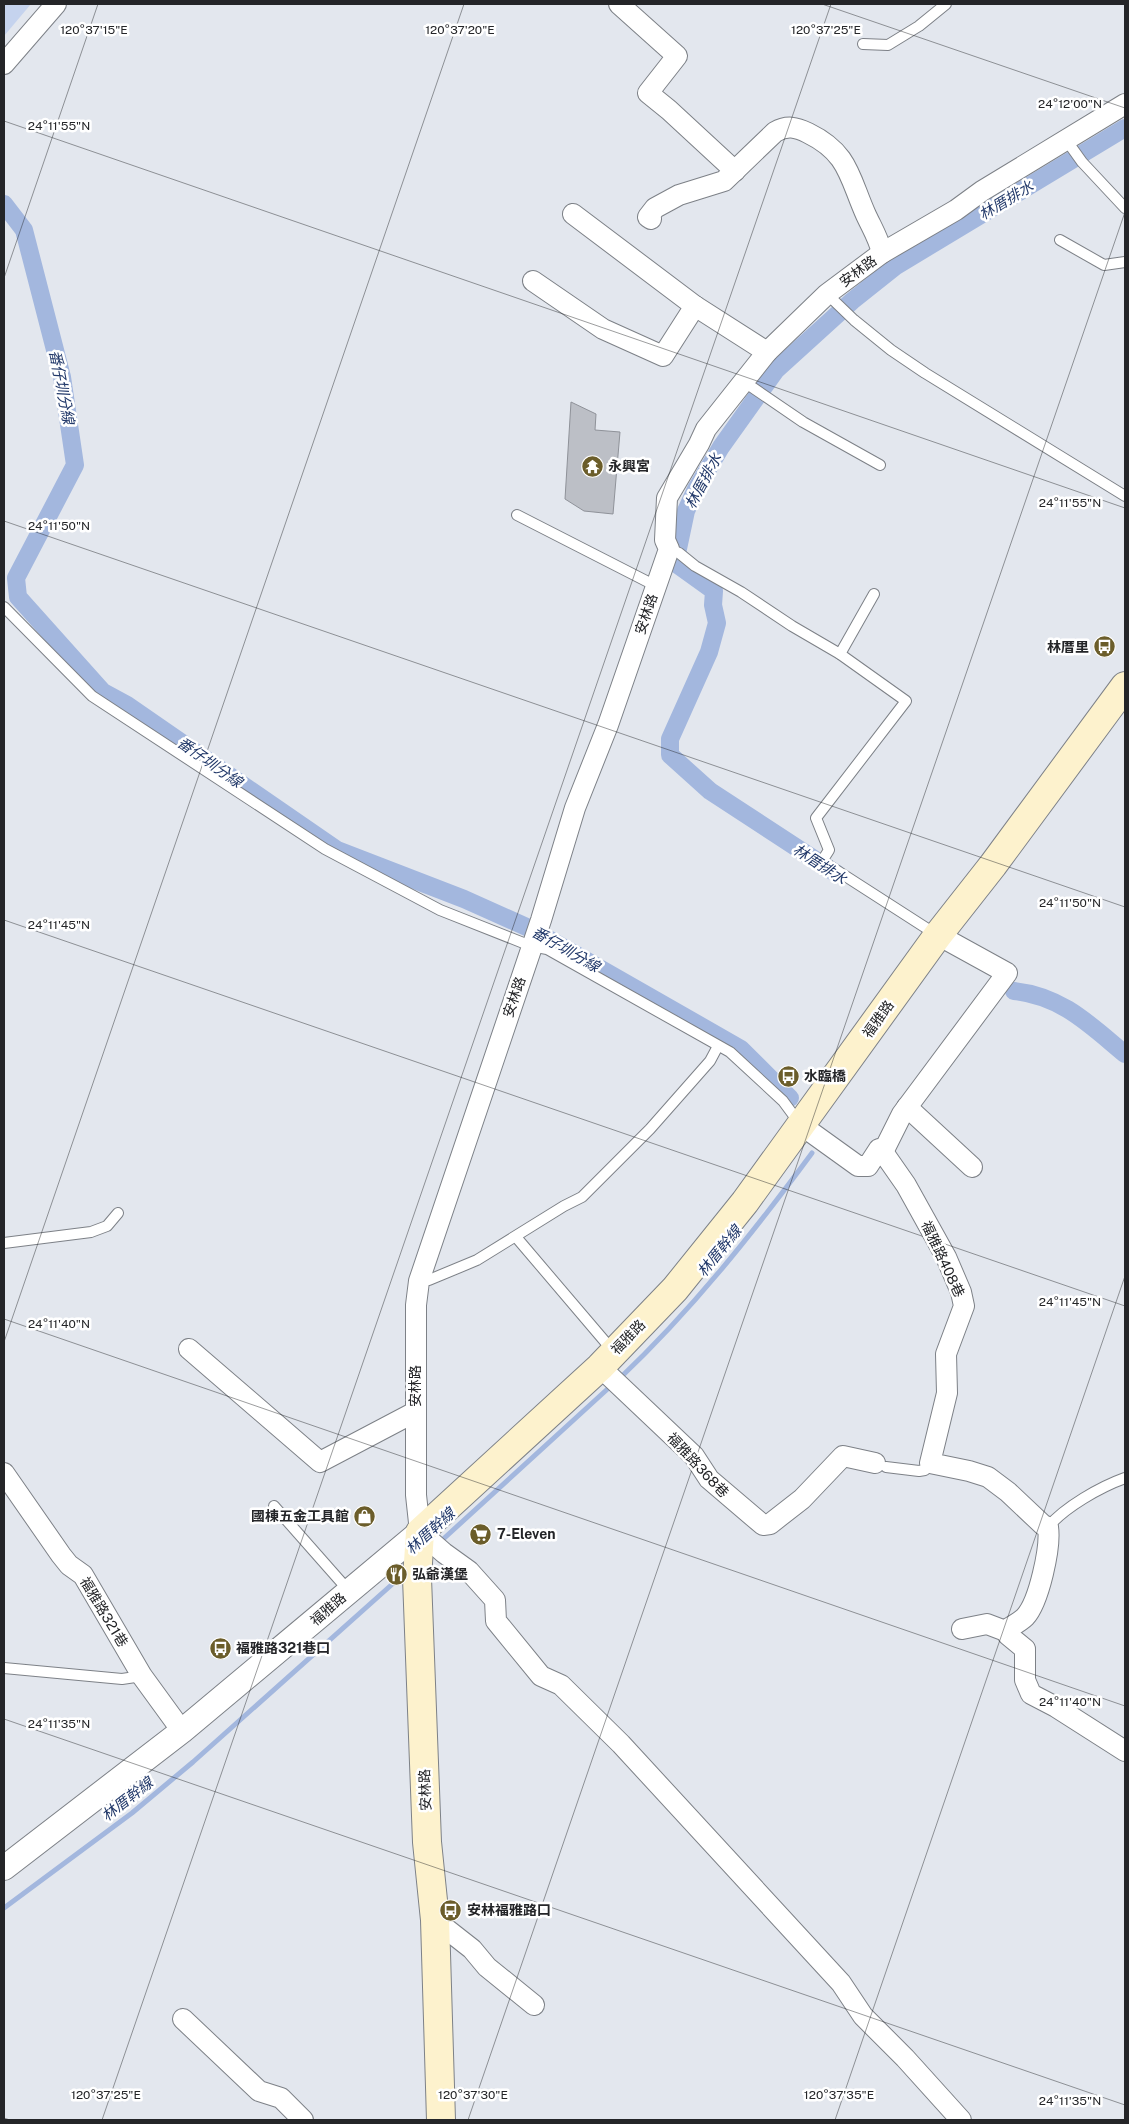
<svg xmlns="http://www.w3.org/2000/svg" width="1129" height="2124" font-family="'Public Sans','Noto Sans TC',sans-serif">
<rect width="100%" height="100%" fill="#e3e7ee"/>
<path fill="#c5d3ee" d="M4 4H31L4 36Z"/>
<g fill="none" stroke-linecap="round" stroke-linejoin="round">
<g stroke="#a3b7de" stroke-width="5">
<path d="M619 1379C691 1311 753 1233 812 1153"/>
<path d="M440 1542 613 1384"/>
<path d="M4 1908 132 1813 193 1762 407 1571"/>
</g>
<g stroke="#a3b7de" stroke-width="18">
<path d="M4 204 24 230 62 377 75 465 16 578 18 597 103 692 127 705 337 850 464 899 531 929 741 1049 790 1098"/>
<path d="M837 874 710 791 670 755V739L709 652 717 623 713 605 714 591 675 563 686 511 696 489 721 447 776 370 852 301 896 266 1125 128"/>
<path d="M1014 991C1062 996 1090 1025 1125 1054"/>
</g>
</g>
<path fill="#bcbfc6" stroke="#8f9299" d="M571 402 596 414 595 430 620 432 613 514 584 511 565 499Z"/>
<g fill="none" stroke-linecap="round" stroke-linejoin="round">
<defs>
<g id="service">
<path d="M863 44 888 45 919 26 946 4"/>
<path d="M1067 141 1082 162 1125 208"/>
<path d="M1060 240 1104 265 1125 262"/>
<path d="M827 294 854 320 891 350 925 373 1125 496"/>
<path d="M743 381 803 422 880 465"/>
<path d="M517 515 656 586"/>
<path d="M669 549 679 553 695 566 741 592 792 626 840 654 906 701 816 818 829 850 822 861 937 935"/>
<path d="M4 607 92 696 325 849 440 910 531 946 547 949 730 1052 783 1101 800 1124"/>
<path d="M840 654 874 594"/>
<path d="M516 1237 613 1351"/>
<path d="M4 1243 91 1232 107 1226 118 1213"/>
<path d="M419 1281 429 1280 477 1260 564 1206 582 1197 650 1129 710 1061 718 1046"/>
<path d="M886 1467 919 1471 925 1470 930 1463"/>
<path d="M274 1506 349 1591"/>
<path d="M1048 1527C1065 1507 1100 1487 1125 1478"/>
<path d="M4 1668 122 1679 142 1676"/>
</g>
<g id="minor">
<path d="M619 4 677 56 648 93 669 110 735 171"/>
<path d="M4 64 56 4"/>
<path d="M573 214 695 306 767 352"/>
<path d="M651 219 648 217 655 208 679 195 724 181 775 132C787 125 796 127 808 133 849 153 849 177 866 215 872 228 879 239 882 253"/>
<path d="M533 281 603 329 663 356 695 306"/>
<path d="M907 1107 972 1167"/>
<path d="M801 1125 858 1166H868L879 1149 883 1152 906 1185 946 1257 961 1292 964 1306 946 1354 947 1393 930 1463 969 1471 988 1477 1008 1492 1043 1525 1048 1527C1051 1547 1039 1602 1025 1617 1021 1621 1014 1625 1009 1628L1008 1632"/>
<path d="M883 1152 902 1114 1007 973 938 935"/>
<path d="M189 1349 320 1462 415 1412"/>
<path d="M600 1367 694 1456 709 1479 763 1525 770 1524 802 1499 843 1456 875 1463"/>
<path d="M4 1473 61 1555 69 1565 83 1575 142 1676 182 1731"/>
<path d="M962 1629 987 1624 1008 1632V1635L1025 1649V1680L1031 1694 1056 1707 1125 1751"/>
<path d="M435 1920 472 1949 487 1967 534 2005"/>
<path d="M183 2019 259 2091 281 2098 303 2120"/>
<path d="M961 2120 905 2058 863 2016 841 1983 621 1744 561 1685 541 1676 496 1621 495 1600 469 1571 444 1553 420 1532 416 1495V1305L419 1281 541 920 575 808 608 725 669 549 665 540 667 498 699 444 706 429 767 352 827 294 882 253 956 210 982 191 1125 104"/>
</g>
<path id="tertiary" d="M4 1868 182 1731 420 1532"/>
<path id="secondary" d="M441 2120 435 1920 427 1842 417 1578 420 1532 600 1367 675 1289 745 1202 938 935 993 865 1125 686"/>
</defs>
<use href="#service" stroke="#7d8187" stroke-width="12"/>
<use href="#minor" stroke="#7d8187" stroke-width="22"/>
<use href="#tertiary" stroke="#7d8187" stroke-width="26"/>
<use href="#secondary" stroke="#7d8187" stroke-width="30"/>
<use href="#service" stroke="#fff" stroke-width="10"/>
<use href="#minor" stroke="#fff" stroke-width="20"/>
<use href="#tertiary" stroke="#fff" stroke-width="24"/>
<use href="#secondary" stroke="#fdf2cd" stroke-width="28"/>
</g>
<path fill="none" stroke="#242528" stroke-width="1" stroke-opacity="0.45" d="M822 4 1125 108M4 121 1125 508M4 278 98 4M4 521 1125 907M4 920 1125 1306M4 1319 1125 1706M4 1342 464 4M4 1719 1125 2105M4 2118 10 2120M102 2120 831 4M468 2120 1125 212M835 2120 1125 1276"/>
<defs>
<symbol id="temple-disc" viewBox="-11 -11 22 22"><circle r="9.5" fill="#6b5d2a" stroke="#fff"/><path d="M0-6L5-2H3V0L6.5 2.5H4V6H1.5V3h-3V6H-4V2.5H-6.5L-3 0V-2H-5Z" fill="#fff"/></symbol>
<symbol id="bus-disc" viewBox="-11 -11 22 22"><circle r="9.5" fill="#6b5d2a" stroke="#fff"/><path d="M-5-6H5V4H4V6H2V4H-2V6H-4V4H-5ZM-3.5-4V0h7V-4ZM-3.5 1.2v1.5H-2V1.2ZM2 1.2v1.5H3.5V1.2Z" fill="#fff"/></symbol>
<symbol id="shop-disc" viewBox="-11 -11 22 22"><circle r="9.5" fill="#6b5d2a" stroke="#fff"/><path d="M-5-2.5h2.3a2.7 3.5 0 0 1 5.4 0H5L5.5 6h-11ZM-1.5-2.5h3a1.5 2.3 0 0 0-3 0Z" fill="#fff"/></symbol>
<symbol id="supermarket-disc" viewBox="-11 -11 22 22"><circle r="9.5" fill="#6b5d2a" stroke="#fff"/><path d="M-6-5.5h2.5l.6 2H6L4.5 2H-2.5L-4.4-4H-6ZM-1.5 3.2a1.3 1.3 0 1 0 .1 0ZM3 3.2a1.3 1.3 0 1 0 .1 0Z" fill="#fff"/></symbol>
<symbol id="restaurant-disc" viewBox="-11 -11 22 22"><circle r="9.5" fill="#6b5d2a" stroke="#fff"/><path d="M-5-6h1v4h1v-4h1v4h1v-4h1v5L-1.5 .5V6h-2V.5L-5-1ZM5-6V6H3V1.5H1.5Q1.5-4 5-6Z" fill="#fff"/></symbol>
</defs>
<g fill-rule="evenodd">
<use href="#temple-disc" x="580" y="454" width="25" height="25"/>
<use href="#bus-disc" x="1092" y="634" width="25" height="25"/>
<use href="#bus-disc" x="776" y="1064" width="25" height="25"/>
<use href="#shop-disc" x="352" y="1504" width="25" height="25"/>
<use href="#supermarket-disc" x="468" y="1522" width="25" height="25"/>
<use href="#restaurant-disc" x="384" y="1562" width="25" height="25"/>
<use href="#bus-disc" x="208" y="1636" width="25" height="25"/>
<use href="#bus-disc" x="438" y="1898" width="25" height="25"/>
</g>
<g text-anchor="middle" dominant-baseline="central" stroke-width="5" stroke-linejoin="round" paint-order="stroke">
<g font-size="14" fill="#242528" stroke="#fff">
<text transform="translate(858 271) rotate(-36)">安林路</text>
<text transform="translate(646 614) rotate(-71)">安林路</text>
<text transform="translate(514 997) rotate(-71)">安林路</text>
<text transform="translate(878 1019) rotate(-54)">福雅路</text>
<text transform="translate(943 1259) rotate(65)">福雅路408巷</text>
<text transform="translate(628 1337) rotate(-46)">福雅路</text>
<text transform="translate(415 1386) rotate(-90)">安林路</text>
<text transform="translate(698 1465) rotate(47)">福雅路368巷</text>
<text transform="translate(328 1609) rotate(-41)">福雅路</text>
<text transform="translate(104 1612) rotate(59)">福雅路321巷</text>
<text transform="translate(425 1790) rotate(-92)">安林路</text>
</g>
<g font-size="14" font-weight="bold" fill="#242528" stroke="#fff" text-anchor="start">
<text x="608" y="466">永興宮</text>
<text x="1089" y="647" text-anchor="end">林厝里</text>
<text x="804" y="1076">水臨橋</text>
<text x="349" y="1516" text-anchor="end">國棟五金工具館</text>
<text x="497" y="1534">7-Eleven</text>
<text x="412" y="1574">弘爺漢堡</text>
<text x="236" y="1648">福雅路321巷口</text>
<text x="467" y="1910">安林福雅路口</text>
</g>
<g font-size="15" font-style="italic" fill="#22396a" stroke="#fff">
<text transform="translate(1006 200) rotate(-31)">林厝排水</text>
<text transform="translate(62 387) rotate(79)">番仔圳分線</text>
<text transform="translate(703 481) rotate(-62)">林厝排水</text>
<text transform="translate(210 762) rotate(35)">番仔圳分線</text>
<text transform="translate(820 864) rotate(33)">林厝排水</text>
<text transform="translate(566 949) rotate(30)">番仔圳分線</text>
<text transform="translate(719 1251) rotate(-51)">林厝幹線</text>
<text transform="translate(430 1531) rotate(-42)">林厝幹線</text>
<text transform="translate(127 1799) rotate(-38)">林厝幹線</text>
</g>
</g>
<g font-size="12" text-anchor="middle" fill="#242528" stroke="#fff" stroke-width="5" stroke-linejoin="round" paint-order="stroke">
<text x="94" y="34">120°37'15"E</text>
<text x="460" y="34">120°37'20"E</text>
<text x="826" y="34">120°37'25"E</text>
<text x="1070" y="108">24°12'00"N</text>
<text x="59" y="130">24°11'55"N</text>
<text x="1070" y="507">24°11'55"N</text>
<text x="59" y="530">24°11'50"N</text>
<text x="1070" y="907">24°11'50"N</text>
<text x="59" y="929">24°11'45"N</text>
<text x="1070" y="1306">24°11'45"N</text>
<text x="59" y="1328">24°11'40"N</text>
<text x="1070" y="1706">24°11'40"N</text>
<text x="59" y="1728">24°11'35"N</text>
<text x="106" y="2099">120°37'25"E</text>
<text x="473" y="2099">120°37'30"E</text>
<text x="839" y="2099">120°37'35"E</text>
<text x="1070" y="2105">24°11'35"N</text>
</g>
<rect width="1129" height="2124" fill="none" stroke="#242528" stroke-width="10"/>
</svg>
